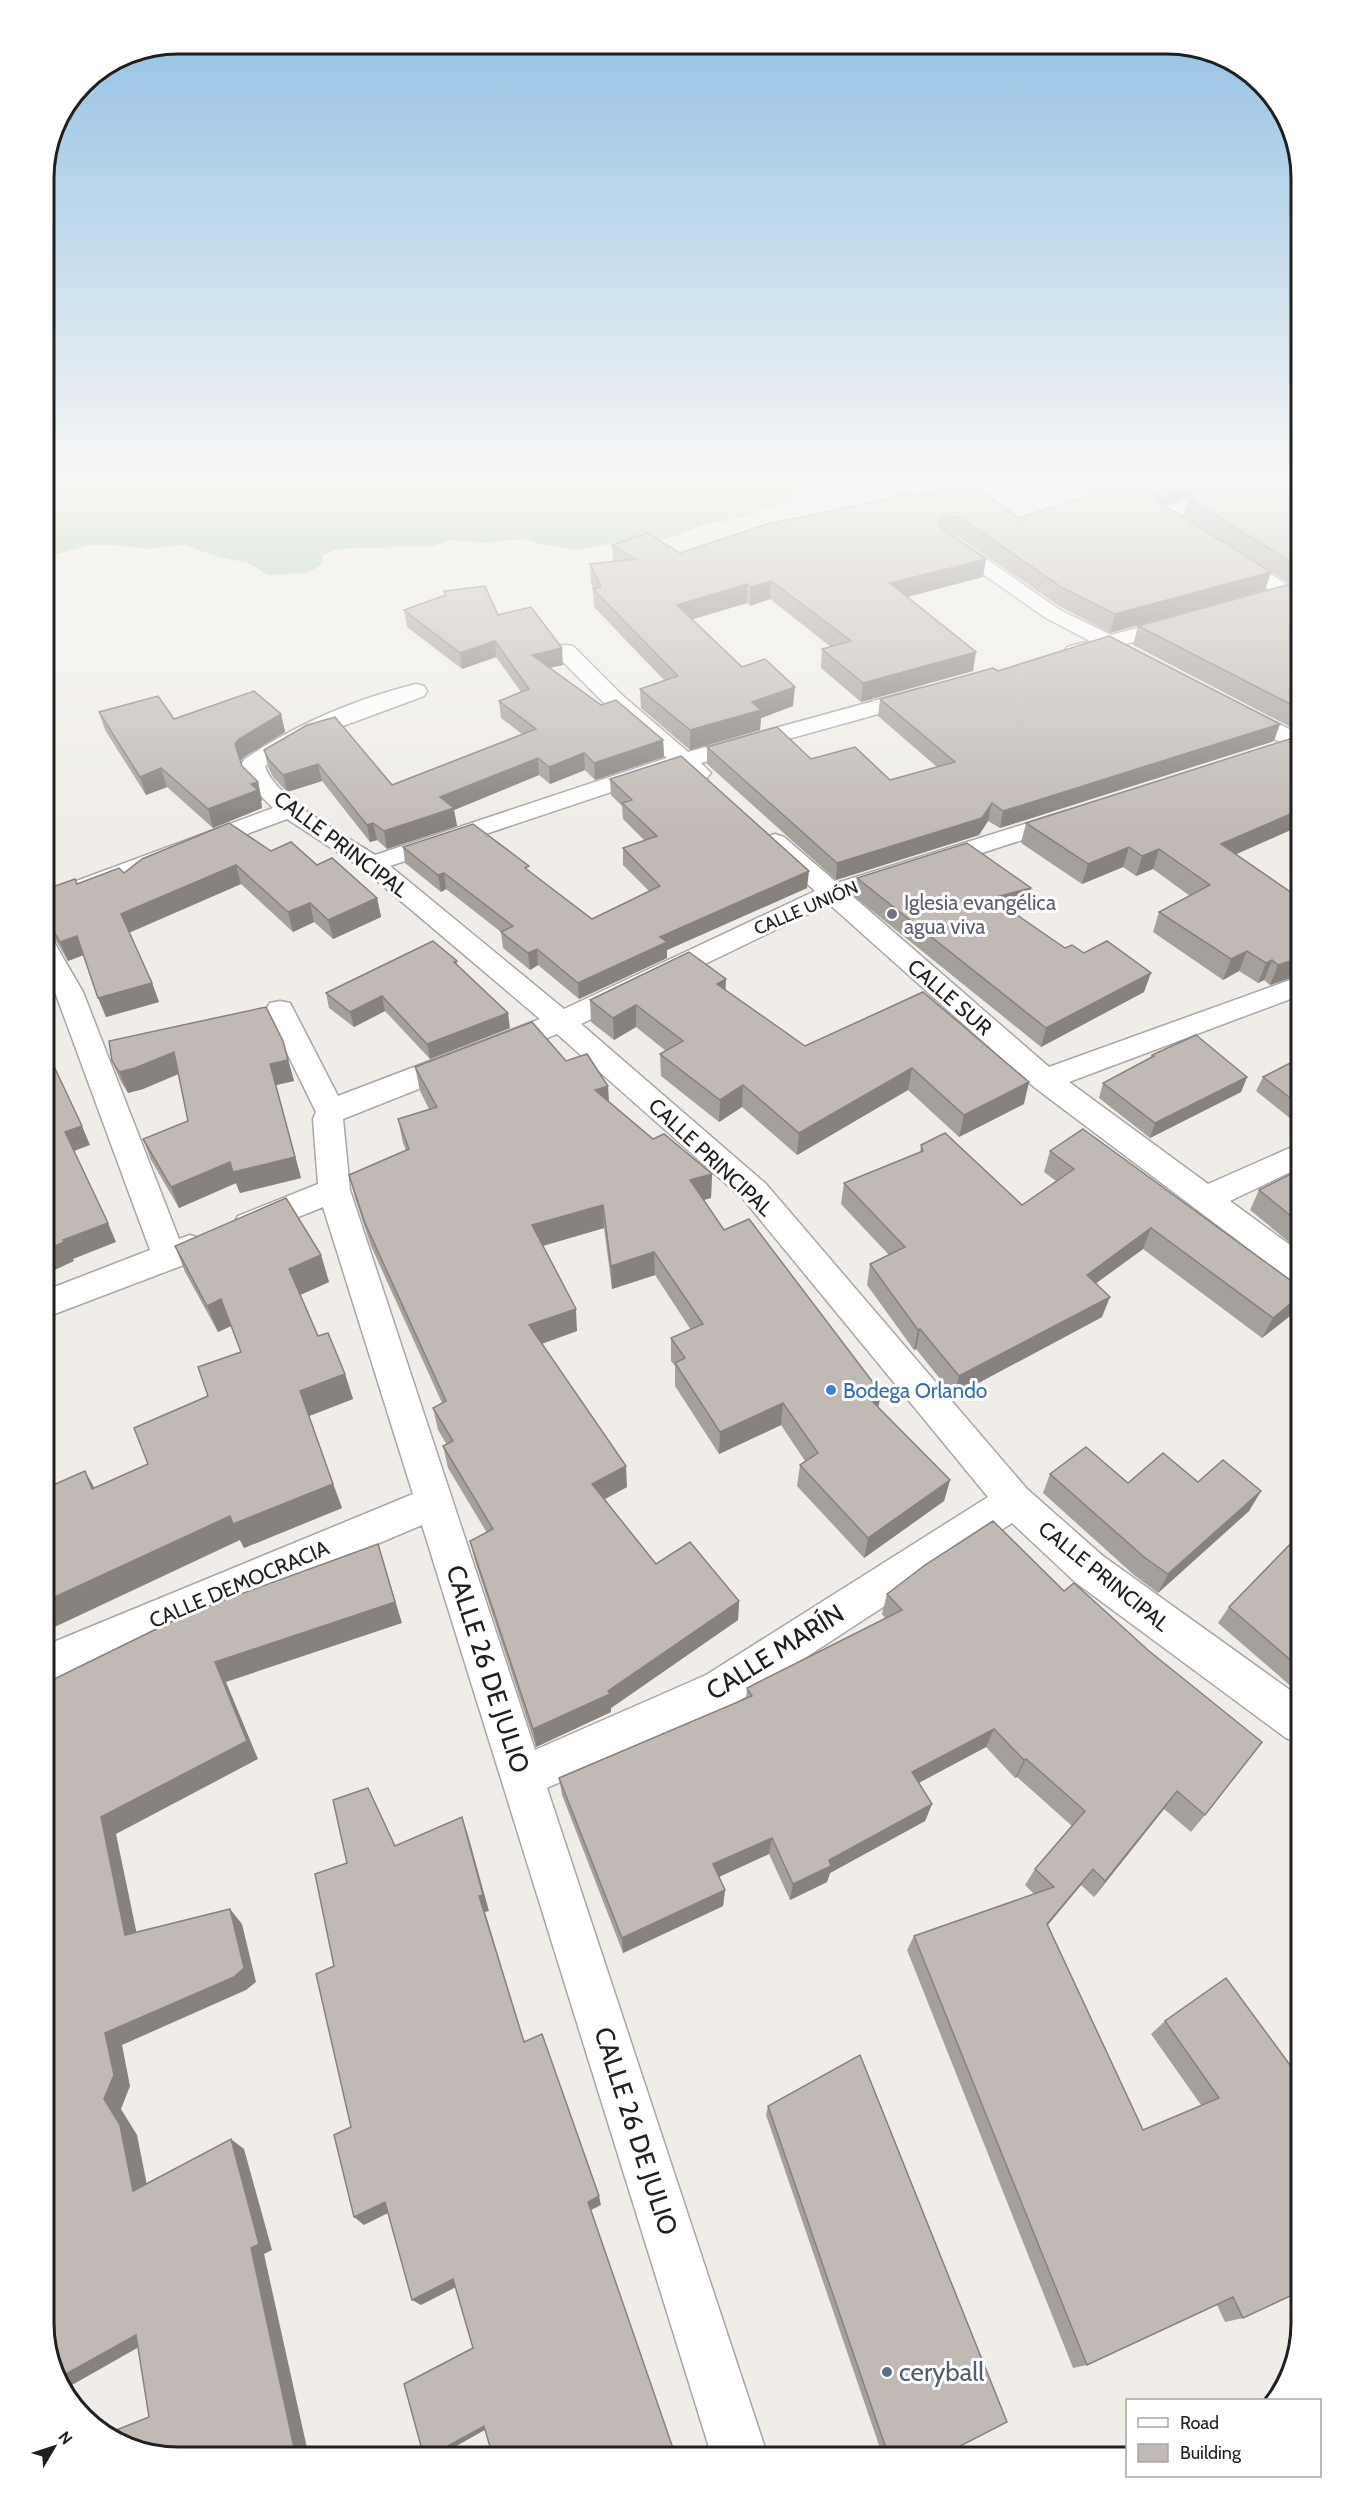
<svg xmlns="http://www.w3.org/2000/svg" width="1345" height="2501" font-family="Cabin,sans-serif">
<rect width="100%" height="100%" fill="#f0ede8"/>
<path fill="#accd9f" d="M44 480H866L849 484 814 485 800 489 783 503 739 518 704 525 675 536 653 542 613 543 576 550 539 544 523 539 485 543 449 540 434 546 338 549 323 555 321 565 307 573 268 575 248 563 215 556 185 545 146 549 114 545H89L51 556 50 565 44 576Z"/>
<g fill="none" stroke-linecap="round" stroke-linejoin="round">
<defs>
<g id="street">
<path d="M1249 480H1277L1274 484 1178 515 1200 532 1197 536H1183L1154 514 1156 510Z"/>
<path d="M948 535 955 537 1060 610 1111 635 1178 617 1185 619 1188 623 1185 627 1126 644 1128 647 1125 652C1117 654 1113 650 1106 650 1092 650 1082 660 1067 657L1064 652 1067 647 1090 641 1046 618 941 545 938 541 941 537Z"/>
<path d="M1231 552 1238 554 1301 593V607L1294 605 1224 562 1221 558 1224 554Z"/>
<path d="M565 645 573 646 622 695 688 752 921 688 929 690 932 695 929 700 701 763 711 773 707 778C695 781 690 777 680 769L390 866 564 1009 815 891 766 847 762 842 766 837 775 834 784 837 837 883 1066 811 1075 813 1078 818 1075 823 851 895 1049 1067 1301 976V995L1069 1082 1208 1184 1301 1143V1167L1230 1201 1301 1253V1283L1289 1279 1034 1087 829 904 581 1024 766 1184 1027 1489 1103 1556 1301 1698V1744L1286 1738 1075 1582 1012 1523 736 1703 547 1788 768 2457H712L422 1525 44 1685V1646L413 1494 323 1207 249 1237 238 1234 233 1225 238 1216 318 1184 313 1119 316 1112 266 1010 270 1003 280 1001 290 1003 338 1096 540 1019 363 869 287 819 44 910V893L273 808 249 784 241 764 245 759C296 724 356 699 416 684L424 686 427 691 424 696 319 735 265 766C274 798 346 836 375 855L667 758 606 705 557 656 554 651 557 646ZM557 1034 744 1200 988 1497 706 1675 535 1750 350 1190 343 1119Z"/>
<path d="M1239 704 1301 735V751L1293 749 1231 716 1228 711 1231 706Z"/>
<path d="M44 939 54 942 83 992 179 1239 190 1235 202 1239 206 1248 202 1257 181 1266 44 1318V1291L150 1250 55 992 44 972Z"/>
</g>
</defs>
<use href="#street" stroke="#a7a7a7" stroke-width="3"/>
<use href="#street" fill="#fff" fill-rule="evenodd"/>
</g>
<g fill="#a6a09b">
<path d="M1069 480H1241L1164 505 1271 572 1265 590 1110 633 1059 606 956 535H952L983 577 907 597 973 671 861 702 821 668 822 649 831 647 770 599 750 606 747 603 692 619 742 667 793 706 761 718 760 730 690 750 641 708 640 689 664 680 594 607 593 589 591 583 590 564 613 561 612 545 680 553 912 496 1019 518 1089 496V493L1087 492 1088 488Z"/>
<path d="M1302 480V581L1290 584 1183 516 1188 498Z"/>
<path d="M1302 588V733L1133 645 1138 626Z"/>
<path d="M444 591 498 615 563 665 550 668 601 705 663 740 664 757 595 780 585 770 550 784 539 775 454 810 457 826 387 849 377 840 370 842 322 781 287 792 273 777 268 767 264 750 392 785 522 734 501 718 499 701 521 692 496 657 462 669 407 627 404 610 445 596Z"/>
<path d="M998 671 1274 741 1000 828 988 821 979 835 836 880 707 764V747L811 759 890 780 937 767 878 716 880 699Z"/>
<path d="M99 712 174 719 281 714 285 732 244 757 240 761 242 766 258 782 262 801H261L262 808 213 828 167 787 146 795 105 730Z"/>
<path d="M1302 735V825L1236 854 1302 900V974L1270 985 1264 980 1258 983 1239 971 1223 980 1153 932 1159 912 1190 896 1153 869 1136 876 1123 867 1082 884 1021 843 1026 823Z"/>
<path d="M610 779 807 888 667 950V958L579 999 538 965 530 970 503 948 501 932 446 889 441 892 405 863 403 847 530 872 592 919 649 891 623 865V848L645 841 623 819 622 806 611 795Z"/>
<path d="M271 851 317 865 377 898 381 917 333 939 314 922 293 932 241 884 129 933 152 983 159 1002 106 1017 83 955 68 961 56 941 44 938V864L47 867 55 886 77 884 124 873Z"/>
<path d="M857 878 1027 907 1011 911 1065 948 1084 953 1144 992 1041 1047 855 897Z"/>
<path d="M457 961V965L510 1028 430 1059 385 1011 354 1027 329 1008 326 993Z"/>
<path d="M1302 980V1008L1292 1001 1300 981Z"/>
<path d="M725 990 805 1046 923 992 1024 1104 959 1137 908 1090 797 1155 742 1107 719 1122 661 1076 660 1054 666 1051 636 1027 614 1040 591 1022 590 1000Z"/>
<path d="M283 1041 294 1081 276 1085 301 1178 240 1193 236 1183 179 1208 151 1160 143 1139 188 1121 178 1074 143 1089 128 1093 121 1082 112 1061Z"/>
<path d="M1152 1055 1247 1077 1241 1092 1150 1138 1099 1098 1103 1083 1151 1057Z"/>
<path d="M1302 1057V1126L1301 1127 1256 1091 1263 1077Z"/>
<path d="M566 1061 608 1086 609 1102 653 1139 712 1174 711 1198 703 1200 724 1230 878 1408 950 1480 944 1501 864 1558 797 1486 800 1465 805 1461 781 1425 719 1454 675 1386V1366L671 1361V1338L691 1330 655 1275 612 1289 604 1228 543 1246 577 1331 542 1344 627 1487 604 1499 656 1564 739 1601 738 1620 611 1708V1712L536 1747 475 1561 470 1541 487 1533 448 1468 443 1446 447 1445 438 1430 433 1408 442 1403 371 1246 355 1198 349 1175 406 1150 403 1143 398 1119 429 1109 420 1091 415 1067Z"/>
<path d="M921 1145 1022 1205 1056 1181 1044 1172 1050 1151 1295 1312 1262 1338 1143 1249 1096 1283 1102 1317 954 1396 916 1349 914 1350 867 1285 870 1264 889 1255 841 1204 844 1183 920 1152Z"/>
<path d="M1301 1169V1252L1250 1210 1259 1190Z"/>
<path d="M175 1246 321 1255 329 1282 300 1295 318 1336 345 1374 353 1399 309 1416 342 1508 244 1548 240 1540 95 1488 148 1464 208 1396 241 1352 231 1326 218 1332 185 1272Z"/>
<path d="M1050 1474 1128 1483 1198 1482 1261 1491 1249 1511 1158 1593 1134 1575 1043 1493Z"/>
<path d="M1301 1533V1695L1218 1623 1229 1607Z"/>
<path d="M925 1565 1205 1815 1191 1832 1164 1809 1094 1897 1081 1885 1047 1926 1143 2130 1201 2105 1151 2034 1165 2021 1226 1978 1243 2318 1225 2322 1217 2305 1087 2365 1073 2368 907 1950 914 1936 1034 1894 1025 1885 1035 1869 1072 1826 1017 1777 1015 1778 986 1747 919 1783 932 1804 925 1821 830 1873 827 1882 790 1900 769 1854 719 1877 725 1890 723 1906 623 1953 562 1795 559 1778 746 1699 747 1688 886 1619 882 1614 887 1594Z"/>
<path d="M1301 1995V2024L1290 2003Z"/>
<path d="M768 2106 939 2457H883L766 2115Z"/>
</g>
<g fill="#87827e">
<path d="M1191 480H1241L1155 508 1156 495 1160 490Z"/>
<path d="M986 559 983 577 888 602 890 583Z"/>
<path d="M1302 564V581L1290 584 1296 565Z"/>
<path d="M1271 572 1265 590 1110 633 1115 614Z"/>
<path d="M771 581 770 599 750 606 751 587Z"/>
<path d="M747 584V603L677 624V605Z"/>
<path d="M495 641 496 657 462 669 460 653Z"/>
<path d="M562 648 563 665 533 671 532 655Z"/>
<path d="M976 652 973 671 861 702 863 683Z"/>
<path d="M795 687 793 706 761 718 760 730 690 750V730L752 702Z"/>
<path d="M281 714 285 732 244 757 239 763 235 744 239 739Z"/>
<path d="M1280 724 1274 741 1000 828 1003 811Z"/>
<path d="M663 740 664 757 595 780 594 763Z"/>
<path d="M584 753 585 770 550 784 549 767Z"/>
<path d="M538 758 539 775 454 810 457 826 387 849 384 831 440 797Z"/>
<path d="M318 764 322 781 287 792 283 775Z"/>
<path d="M161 768 167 787 146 795 140 777Z"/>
<path d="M258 782 262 801H261L262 808 213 828 208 809 251 784Z"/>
<path d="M992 803 988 821 979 835 836 880 837 863Z"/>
<path d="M1302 809V825L1214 864 1221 844Z"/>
<path d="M373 823 377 840 370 842 367 825Z"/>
<path d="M1129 847 1123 867 1082 884 1088 864Z"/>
<path d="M1159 849 1153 869 1136 876 1142 856Z"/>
<path d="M236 865 241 884 128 933 121 914Z"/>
<path d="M47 867 55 887 44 891V869Z"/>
<path d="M809 871 807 888 667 950V958L579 999 578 983 660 937Z"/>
<path d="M444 873 446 889 441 892 438 875Z"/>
<path d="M1031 888 1027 907 988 917 992 898Z"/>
<path d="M377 898 381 917 333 939 328 920Z"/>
<path d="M310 903 314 922 293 932 288 912Z"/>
<path d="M77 936 84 955 68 961 60 942Z"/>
<path d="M537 949 538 965 530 970 528 953Z"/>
<path d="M1247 951 1239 971 1223 980 1231 959Z"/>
<path d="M1302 957V974L1270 985 1278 965Z"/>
<path d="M1272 960 1264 980 1258 983 1266 963Z"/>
<path d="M1151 973 1144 992 1041 1047 1046 1028Z"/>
<path d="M726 979 725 1001 717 984Z"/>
<path d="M152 983 159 1002 106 1017 98 998Z"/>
<path d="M382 996 385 1011 354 1027 350 1012Z"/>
<path d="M636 1005V1027L614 1040 613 1018Z"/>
<path d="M508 1013 510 1028 430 1059 427 1044Z"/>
<path d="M174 1052 181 1073 143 1089 128 1093 119 1072Z"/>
<path d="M288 1060 294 1081 276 1085 301 1178 240 1193 236 1183 179 1208 171 1187 270 1064Z"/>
<path d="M912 1068 908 1090 797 1155 799 1133Z"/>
<path d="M1247 1077 1241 1092 1150 1138 1155 1123Z"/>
<path d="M1029 1082 1024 1104 959 1137 964 1115Z"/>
<path d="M743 1085 742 1107 719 1122 720 1100Z"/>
<path d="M608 1086 609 1110 595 1090Z"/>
<path d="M82 1126 90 1145 74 1151 65 1132Z"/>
<path d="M712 1174 711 1198 689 1204 690 1180Z"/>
<path d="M603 1205 604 1228 535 1248 532 1225Z"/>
<path d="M108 1223 116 1242 73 1259 74 1261 44 1275V1251L63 1240Z"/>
<path d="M1151 1228 1143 1249 1080 1295 1087 1275Z"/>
<path d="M654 1252 655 1275 612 1289 611 1266Z"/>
<path d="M321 1255 329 1282 298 1296 289 1269Z"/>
<path d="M1301 1295V1300L1295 1312 1262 1338 1273 1318Z"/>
<path d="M1110 1297 1102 1317 954 1396 959 1376Z"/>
<path d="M221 1299 231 1326 218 1332 207 1306Z"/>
<path d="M576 1309 577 1331 532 1347 529 1325Z"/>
<path d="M920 1329 916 1349 914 1350 918 1330Z"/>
<path d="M345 1374 353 1399 309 1416 300 1391Z"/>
<path d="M881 1393 877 1415 869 1398Z"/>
<path d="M783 1403 781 1425 719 1454 720 1432Z"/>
<path d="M626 1466 627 1487 594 1505 592 1484Z"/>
<path d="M85 1471 99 1496 92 1489Z"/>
<path d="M950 1480 944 1501 864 1558 868 1538Z"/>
<path d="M333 1484 342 1508 244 1548 240 1540 44 1632V1602L230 1516Z"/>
<path d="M1261 1491 1249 1511 1158 1593 1168 1574Z"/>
<path d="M378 1544 402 1623 226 1682 258 1759 116 1834 140 1949 125 1935 101 1817 215 1662Z"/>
<path d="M739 1601 738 1620 611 1708V1712L536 1747 533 1729 608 1691Z"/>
<path d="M994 1729 986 1747 905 1790 912 1772Z"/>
<path d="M1026 1759 1017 1777 1015 1778 1024 1760Z"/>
<path d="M1177 1791 1164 1809 1094 1897 1105 1881Z"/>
<path d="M932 1804 925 1821 830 1873 827 1882 790 1900 793 1884 829 1860Z"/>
<path d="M462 1817 468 1835 489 1911 485 1912 528 2055 479 1896Z"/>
<path d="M772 1838 769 1854 712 1880 713 1864Z"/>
<path d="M1093 1869 1081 1885 1036 1939 1047 1924Z"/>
<path d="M725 1890 723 1906 623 1953 622 1938Z"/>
<path d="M230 1909 242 1924 256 1982 246 1990 122 2045 130 2086 121 2109 137 2135 150 2200 133 2191 104 2099 105 2033Z"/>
<path d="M231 2139 244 2149 272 2250 264 2254 309 2457H296L251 2248Z"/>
<path d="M599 2196 601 2205 591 2210 588 2202Z"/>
<path d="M385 2202 394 2210 364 2225 354 2217Z"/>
<path d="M453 2279 460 2285 421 2305 412 2300Z"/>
<path d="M136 2335 153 2339 65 2389 57 2379Z"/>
<path d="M484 2426 490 2427 437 2457H428Z"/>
</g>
<g fill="#c1bab4" stroke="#87827e" stroke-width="1.5">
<path d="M1105 480H1191L1160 490 1156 495 1159 502 1271 572 1115 614 1063 588 959 517 942 518 938 523 942 529 986 559 890 583 976 652 863 683 822 649 851 641 771 581 751 587 747 584 677 605 742 667 765 659 795 687 752 702 761 710 690 730 640 689 678 676 593 589 601 587 590 564 635 559 612 545 647 533 680 553 767 524 879 501 905 492 912 496 972 484 1019 518 1096 493 1090 490 1110 483Z"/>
<path d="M1243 480H1302V564L1296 565 1188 498Z"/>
<path d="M1290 584 1302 588V710L1138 626Z"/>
<path d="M485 586 498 615 531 607 562 648 532 655 601 705 616 700 663 740 594 763 584 753 549 767 538 758 440 797 454 808 384 831 373 823 367 825 318 764 283 775 269 760 264 750 307 725 335 717 392 785 536 729 499 701 529 689 495 641 460 653 404 610 446 595 444 591Z"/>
<path d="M1109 636 1280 724 1003 811 992 803 982 818 837 863 707 747 777 727 811 759 855 747 890 780 955 762 880 699 993 668 998 671Z"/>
<path d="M254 691 281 714 239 739 235 744 242 766 258 782 251 784 258 790 208 809 161 768 140 777 99 712 158 696 174 719Z"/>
<path d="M1302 735V809L1221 844 1302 900V957L1278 965 1272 960 1266 963 1247 951 1231 959 1159 912 1210 885 1159 849 1142 856 1129 847 1088 864 1026 823Z"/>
<path d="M681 756 809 871 660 937 667 942 578 983 537 949 528 953 501 932 513 926 444 873 438 875 403 847 473 824 529 866 525 868 592 919 660 886 623 848 657 836 622 803 632 800 610 779Z"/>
<path d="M229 823 271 851 291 842 317 865 332 858 377 898 328 920 310 903 288 912 236 865 121 914 152 983 98 998 77 936 60 942 48 922 44 921V890L75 879 77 884 119 868 124 873 142 859Z"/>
<path d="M967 843 1031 888 992 898 1065 948 1072 945 1084 953 1107 941 1151 973 1046 1028 857 878Z"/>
<path d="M433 941 457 961 454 962 508 1013 427 1044 382 996 350 1012 326 993Z"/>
<path d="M689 952 726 979 717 984 805 1046 923 992 1029 1082 964 1115 912 1068 799 1133 743 1085 720 1100 660 1054 683 1041 636 1005 613 1018 590 1000Z"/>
<path d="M266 1007 283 1041 288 1060 270 1064 295 1157 233 1172 230 1162 171 1187 143 1139 188 1121 174 1052 135 1068 119 1072 112 1061 109 1041Z"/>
<path d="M532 1022 566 1061 587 1054 608 1086 595 1090 653 1139 664 1134 712 1174 690 1180 724 1230 749 1219 881 1393 869 1398 950 1480 868 1538 800 1465 818 1453 783 1403 720 1432 675 1363 685 1358 671 1338 703 1324 654 1252 611 1266 603 1205 532 1225 576 1309 529 1325 626 1466 592 1484 656 1564 690 1542 739 1601 608 1691 610 1694 533 1729 470 1541 493 1529 443 1446 453 1441 433 1408 446 1401 365 1223 349 1175 409 1149 398 1119 437 1107 415 1067Z"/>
<path d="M1196 1035 1247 1077 1155 1123 1103 1083 1154 1056 1152 1055Z"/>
<path d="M44 1045 82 1126 65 1132 108 1223 63 1240 64 1242 44 1251Z"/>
<path d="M1302 1057V1107L1263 1077Z"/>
<path d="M1083 1129 1301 1288V1295L1273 1318 1151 1228 1087 1275 1110 1297 959 1376 920 1329 918 1330 870 1264 905 1247 844 1183 923 1151 921 1145 945 1133 1022 1205 1074 1169 1050 1151Z"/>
<path d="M1301 1169V1224L1259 1190Z"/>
<path d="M286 1198 321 1255 289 1269 318 1336 328 1333 345 1374 300 1391 333 1484 233 1524 230 1516 44 1602V1489L85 1471 92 1489 148 1464 134 1428 208 1396 198 1367 241 1352 221 1299 207 1306 175 1246Z"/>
<path d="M1086 1447 1128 1483 1163 1453 1198 1482 1223 1460 1261 1491 1168 1574 1144 1557 1050 1474Z"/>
<path d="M993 1521 1064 1591 1074 1583 1149 1651 1262 1742 1205 1815 1177 1791 1105 1881 1093 1869 1047 1924 1143 2130 1219 2098 1165 2021 1226 1978 1301 2080V2291L1243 2318 1233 2297 1087 2365 914 1936 1054 1887 1035 1869 1085 1811 1026 1759 1024 1760 994 1729 912 1772 932 1804 829 1860 831 1866 793 1884 772 1838 713 1864 725 1890 622 1938 559 1778 752 1696 747 1688 902 1610 887 1594 925 1565Z"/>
<path d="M1301 1533V1669L1229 1607Z"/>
<path d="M378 1544 395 1602 215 1662 247 1741 101 1817 125 1935 230 1909 244 1968 234 1977 105 2033 114 2075 104 2099 120 2125 133 2191 231 2139 259 2244 251 2248 296 2457H169L104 2435 149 2417 136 2335 57 2379 54 2375 44 2323V1684L189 1613Z"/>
<path d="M368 1788 395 1846 462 1817 483 1895 479 1896 524 2042 542 2034 599 2196 588 2202 676 2457H493L484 2426 428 2457H424L404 2384 473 2348 453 2279 412 2300 385 2202 354 2217 334 2135 351 2127 316 1974 334 1966 315 1874 347 1863 333 1800Z"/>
<path d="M860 2055 1007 2422 939 2457H889L768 2106Z"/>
</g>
<linearGradient id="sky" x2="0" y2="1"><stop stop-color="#8fbfe3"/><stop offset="0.58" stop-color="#f8f7f5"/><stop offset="1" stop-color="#f8f7f5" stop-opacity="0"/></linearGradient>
<rect width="1345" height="830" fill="url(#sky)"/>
<circle fill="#6b7280" stroke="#fff" stroke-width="2" cx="892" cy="914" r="6"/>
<circle fill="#3f7fe0" stroke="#fff" stroke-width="2" cx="831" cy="1390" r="6"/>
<circle fill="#5c6f8a" stroke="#fff" stroke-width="2" cx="887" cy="2372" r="6"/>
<g text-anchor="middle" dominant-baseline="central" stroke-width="6" stroke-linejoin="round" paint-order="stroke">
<g font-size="18" fill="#202020" stroke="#fff">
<text transform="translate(806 908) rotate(-23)">CALLE UNIÓN</text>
</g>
<g font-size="21" fill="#202020" stroke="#fff">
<text transform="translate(341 844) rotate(37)">CALLE PRINCIPAL</text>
<text transform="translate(950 997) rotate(41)">CALLE SUR</text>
<text transform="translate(711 1157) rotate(43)">CALLE PRINCIPAL</text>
<text transform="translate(1104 1576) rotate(39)">CALLE PRINCIPAL</text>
<text transform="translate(239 1584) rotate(-23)">CALLE DEMOCRACIA</text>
</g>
<g font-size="21" fill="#5b616d" stroke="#fff" text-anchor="start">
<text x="904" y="902">Iglesia evangélica<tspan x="904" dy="24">agua viva</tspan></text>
</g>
<g font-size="21" fill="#366cbe" stroke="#fff" text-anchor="start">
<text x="843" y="1390">Bodega Orlando</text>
</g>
<g font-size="26" fill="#202020" stroke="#fff">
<text transform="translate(775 1652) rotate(-32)">CALLE MARÍN</text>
<text transform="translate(488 1669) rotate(72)">CALLE 26 DE JULIO</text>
<text transform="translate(636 2131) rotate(72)">CALLE 26 DE JULIO</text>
</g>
<g font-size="26" fill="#4e5e75" stroke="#fff" text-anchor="start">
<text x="899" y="2372">ceryball</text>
</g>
</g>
<path d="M0 0H1345V2501H0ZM178 54H1167A124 124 0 0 1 1291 178V2323A124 124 0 0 1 1167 2447H178A124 124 0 0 1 54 2323V178A124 124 0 0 1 178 54Z" fill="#fff" fill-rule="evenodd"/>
<path fill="none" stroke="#202020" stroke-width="3" d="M178 54H1167A124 124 0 0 1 1291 178V2323A124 124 0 0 1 1167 2447H178A124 124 0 0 1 54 2323V178A124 124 0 0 1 178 54Z"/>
<rect x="1126" y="2399" width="195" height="78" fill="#ffffff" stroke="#a6a6a6" stroke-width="1.5"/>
<rect x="1138" y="2418" width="30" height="9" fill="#ffffff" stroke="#a6a6a6" stroke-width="1.5"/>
<text x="1180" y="2429" font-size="18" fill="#202020">Road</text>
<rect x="1138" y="2444" width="30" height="18" fill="#c1bab4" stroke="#a6a6a6" stroke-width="1.5"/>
<text x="1180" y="2459" font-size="18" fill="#202020">Building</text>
<g transform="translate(54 2447) rotate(51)" stroke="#ffffff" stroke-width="4.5" paint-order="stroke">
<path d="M0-4.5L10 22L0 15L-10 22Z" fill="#202020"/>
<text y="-9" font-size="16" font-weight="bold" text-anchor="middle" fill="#202020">N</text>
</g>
</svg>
